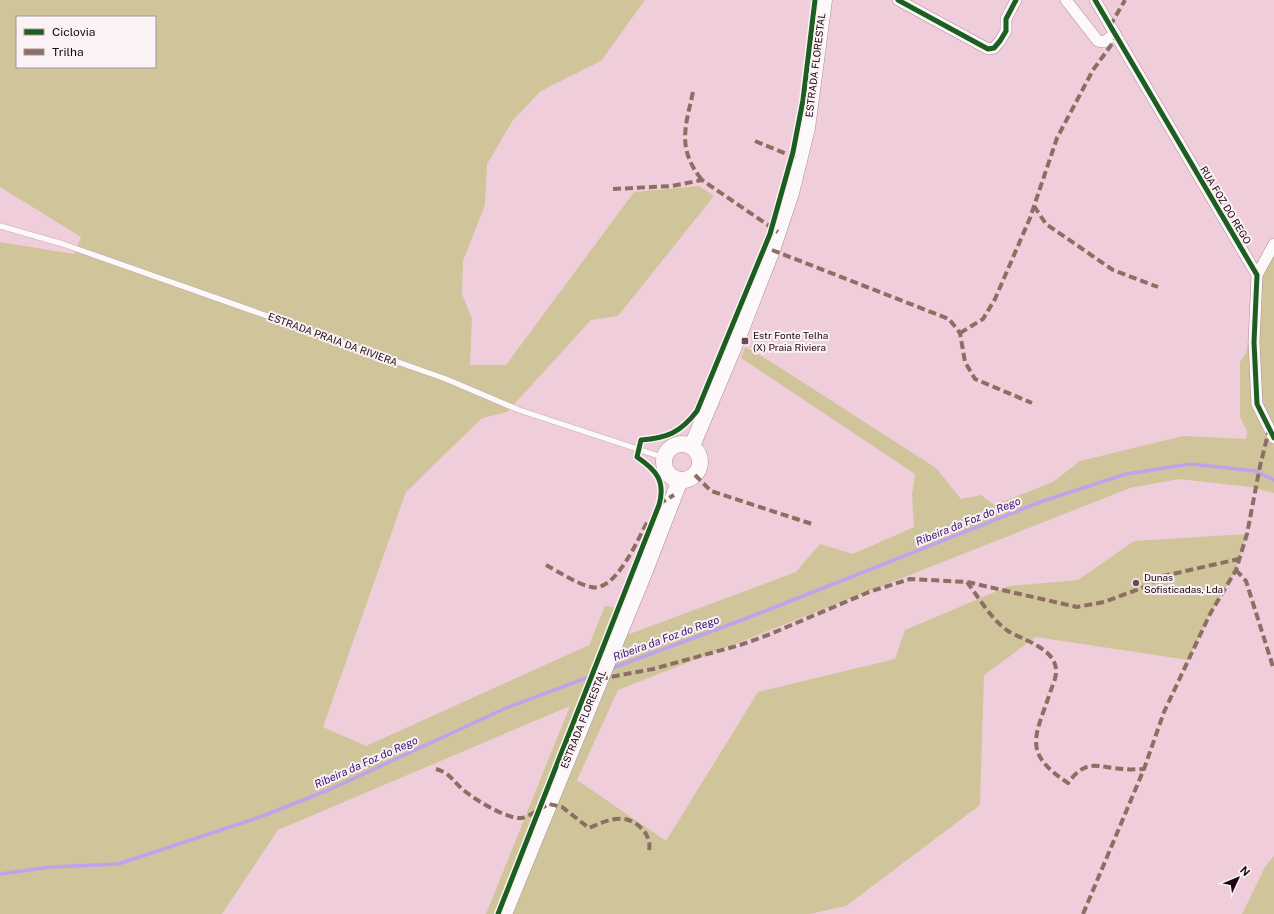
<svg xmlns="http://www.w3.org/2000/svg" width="1274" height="914" font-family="'Public Sans',sans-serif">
<rect width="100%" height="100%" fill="#f0cdda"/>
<g fill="#d0c59a" fill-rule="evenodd">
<path d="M0 0H645L601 61 541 91 513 120 487 164 485 205 463 261 462 294 472 319 470 365H506L634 192 699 186 714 196 618 316 591 320 507 412 482 418 406 492 323 727 366 746 589 645 605 606 628 609 618 636 632 633 796 572 820 544 853 554 914 527 912 495 915 474 741 358 745 347 773 363 936 468 961 499 981 495 994 505 1053 482 1080 461 1183 436 1246 439 1247 431 1240 417V362L1246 353 1257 275 1274 244V493L1250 487 1179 479 1130 488 618 690 577 780 666 841 758 692 895 659 905 630 1009 586 1078 580 1134 541 1247 534 1236 570 1210 614 1188 660 1036 637 984 675 980 805 846 906 810 914H486L570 706 278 830 222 914H0V242L74 254 81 237 0 187ZM17 17H155V67H17Z"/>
<path d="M1274 856V914H1242L1265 867Z"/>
</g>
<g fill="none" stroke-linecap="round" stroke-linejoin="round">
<g stroke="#bea2ed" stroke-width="3.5">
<path d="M610 669 750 617 1043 501 1126 474 1191 464 1255 471 1274 480"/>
<path d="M0 874 50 867 118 864 260 817 331 789 506 708 597 674"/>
</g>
<defs>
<path id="service" d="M0 226 63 244 446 379 519 410 665 458"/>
<g id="minor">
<path d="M898 0 988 49 994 48 1000 41 1006 31V19L1016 0"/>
<path d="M1066 0 1098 41 1104 42 1115 34"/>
<path d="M1095 0 1257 275 1254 342 1257 404 1274 438"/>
<path d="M1257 275 1274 244"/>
</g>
<g id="secondary">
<circle cx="682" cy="462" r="18"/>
<path d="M692 446 738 337 772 250 791 193 807 128 824 0"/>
<path d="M504 914 644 573 680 480"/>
</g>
</defs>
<use href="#service" stroke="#a98c98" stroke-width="6"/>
<use href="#minor" stroke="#a98c98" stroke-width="12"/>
<use href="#secondary" stroke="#a98c98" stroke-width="17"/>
<use href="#service" stroke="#fdf8f9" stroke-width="5.5"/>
<use href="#minor" stroke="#fdf8f9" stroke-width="11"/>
<use href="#secondary" stroke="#fdf8f9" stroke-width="16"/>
<g stroke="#8d6e63" stroke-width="4" stroke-dasharray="8 4" stroke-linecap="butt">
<path d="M1110 26 1125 0"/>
<path d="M693 92C685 128 677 149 702 180"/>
<path d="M755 141 799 159"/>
<path d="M613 189 672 186 702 180 778 232"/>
<path d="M1034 206 1046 224 1113 270 1158 287"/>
<path d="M772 250 949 319 960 333 965 362 975 379 1032 403"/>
<path d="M960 333 983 319 995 299 1030 218 1057 138 1093 70 1117 37"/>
<path d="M695 475 711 491 812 524"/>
<path d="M659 504 674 495"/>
<path d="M546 565C559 572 577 584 591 587 616 593 638 538 648 521"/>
<path d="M1236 570 1246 581 1274 670"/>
<path d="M967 582C979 598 991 619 1008 631 1023 640 1054 648 1056 669 1057 677 1052 686 1050 693 1035 737 1022 753 1068 783 1087 757 1098 768 1125 769 1131 770 1138 769 1144 769"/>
<path d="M600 679 653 669 740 645 768 635 869 592 910 579 967 582 1077 607 1104 602 1147 586 1159 577 1239 559"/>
<path d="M436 769C449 773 450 777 460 787 470 797 507 820 522 818 530 816 541 808 549 804L562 807 589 828C599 824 612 817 625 819 639 822 652 836 649 850"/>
<path d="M1083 914 1144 769 1164 712 1210 614 1236 570 1247 534 1260 466 1269 430"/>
</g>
<defs>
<g id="cycleway">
<path d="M898 0 988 49 994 48 1000 41 1006 31V19L1016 0"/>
<path d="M1095 0 1257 275 1254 342 1257 404 1274 438"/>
<path d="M498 914 659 505C666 481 656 470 637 457L641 440C667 438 680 433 697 411L770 234 793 152 803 100 815 0"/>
</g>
</defs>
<use href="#cycleway" stroke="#faf2f5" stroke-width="8"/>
<use href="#cycleway" stroke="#1b5e20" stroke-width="5"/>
</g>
<g fill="#684b57" stroke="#faf2f5" stroke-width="1.5">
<rect x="741" y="337" width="8" height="8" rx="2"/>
<circle cx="1136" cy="583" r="4"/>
</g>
<g text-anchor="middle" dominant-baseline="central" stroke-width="4" stroke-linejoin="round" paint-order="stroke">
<g font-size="10" fill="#1e0511" stroke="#faf2f5">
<text transform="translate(815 65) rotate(-83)">ESTRADA FLORESTAL</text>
<text transform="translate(1226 205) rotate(59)">RUA FOZ DO REGO</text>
<text transform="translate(333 339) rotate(20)">ESTRADA PRAIA DA RIVIERA</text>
<text transform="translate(583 719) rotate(-68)">ESTRADA FLORESTAL</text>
</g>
<g font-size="10" fill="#1e0511" stroke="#faf2f5" text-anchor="start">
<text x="753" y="335">Estr Fonte Telha<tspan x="753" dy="12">(X) Praia Riviera</tspan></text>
<text x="1144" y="577">Dunas<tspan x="1144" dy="12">Sofisticadas, Lda</tspan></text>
</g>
<g font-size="11" font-style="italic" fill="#37146e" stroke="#faf2f5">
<text transform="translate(968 521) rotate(-22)">Ribeira da Foz do Rego</text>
<text transform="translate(666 638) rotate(-20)">Ribeira da Foz do Rego</text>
<text transform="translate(366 762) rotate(-24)">Ribeira da Foz do Rego</text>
</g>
</g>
<rect x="16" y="16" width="140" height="52" fill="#faf2f5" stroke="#a2939a"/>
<rect x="24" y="29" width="20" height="6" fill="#1b5e20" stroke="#a2939a"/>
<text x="52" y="36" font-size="12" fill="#1e0511">Ciclovia</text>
<rect x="24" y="49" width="20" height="6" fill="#8d6e63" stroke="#a2939a"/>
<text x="52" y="56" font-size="12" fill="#1e0511">Trilha</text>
<g transform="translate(1238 878) rotate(46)" stroke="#faf2f5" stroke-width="3" paint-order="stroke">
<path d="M0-3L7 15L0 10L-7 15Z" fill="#1e0511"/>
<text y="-6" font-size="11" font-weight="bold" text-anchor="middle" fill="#1e0511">N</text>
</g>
</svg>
